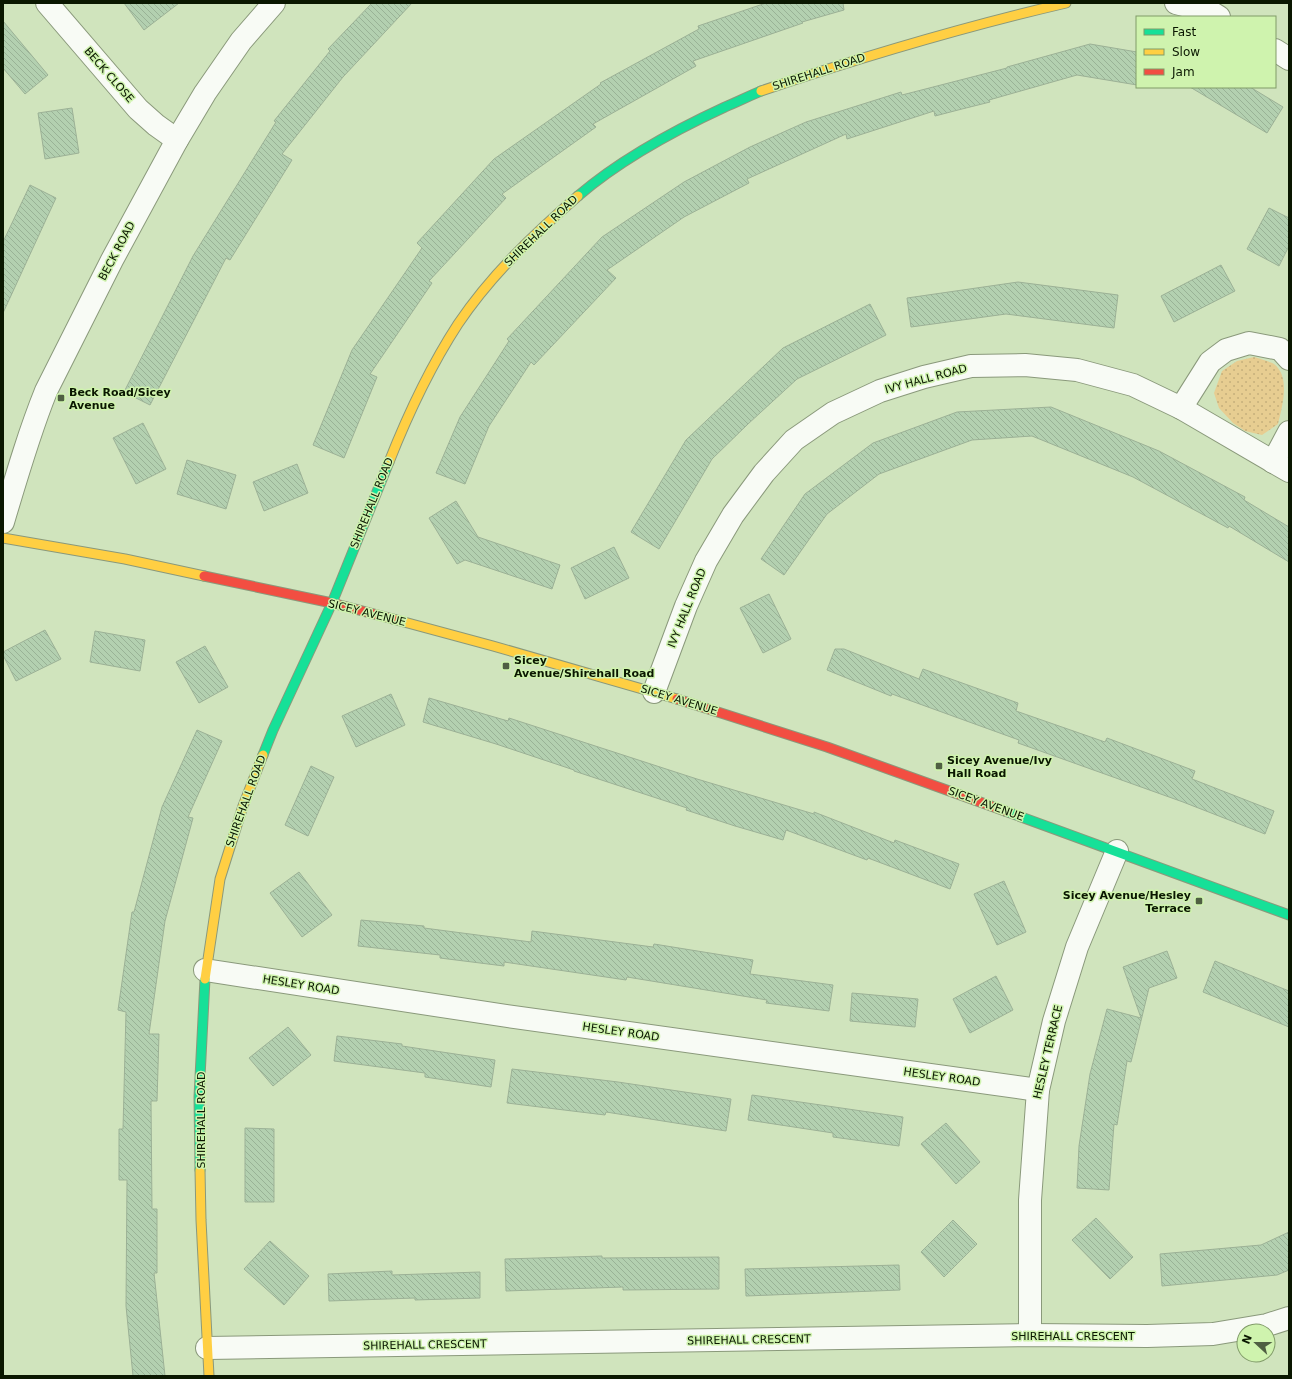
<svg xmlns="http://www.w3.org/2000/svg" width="1292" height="1379" font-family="'DejaVu Sans',sans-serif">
<defs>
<pattern id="grass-dots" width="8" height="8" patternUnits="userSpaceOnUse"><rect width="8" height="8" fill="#e7cd91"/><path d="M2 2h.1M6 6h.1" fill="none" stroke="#c5af7b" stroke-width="1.8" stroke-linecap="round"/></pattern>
<pattern id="building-back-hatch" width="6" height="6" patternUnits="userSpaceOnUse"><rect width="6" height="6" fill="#b3d0b0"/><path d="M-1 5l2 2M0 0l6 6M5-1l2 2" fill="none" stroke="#99b296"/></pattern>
</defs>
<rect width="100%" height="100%" fill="#d0e4bd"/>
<path fill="url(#grass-dots)" d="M1254 357C1260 359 1269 361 1274 364 1291 377 1282 407 1278 424L1262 435 1245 431 1233 423 1219 408 1214 393 1222 371 1237 361Z"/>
<g fill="url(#building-back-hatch)" stroke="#9cb196">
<path d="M124 3H179L144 30Z"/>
<path d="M372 3H412L343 77 282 154 292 160 230 260 226 258 150 405 124 392 193 256 276 122 274 121 330 51 328 49Z"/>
<path d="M766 3H843L844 10 802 22 803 23 693 61 696 66 593 124 596 127 502 194 506 198 429 281 432 283 370 374 377 377 344 458 313 445 352 350 422 248 417 243 494 159 601 84 600 83 699 29 698 26Z"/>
<path d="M3 21 48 75 25 94 3 68Z"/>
<path d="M1090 44 1137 52V85L1077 75 989 100 990 102 962 109 935 116 934 111 847 139 846 134 747 179 749 183 684 217 607 270 616 278 534 365 531 362 489 426 465 484 436 473 460 417 509 341 507 339 602 237 684 182 750 147 806 122 901 92 902 95 1007 68V67Z"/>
<path d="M1190 87H1250L1283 107 1267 133Z"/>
<path d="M72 108 79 153 45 159 38 113Z"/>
<path d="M30 185 56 198 3 313V242Z"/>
<path d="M1269 208 1289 218V246L1279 266 1247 249Z"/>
<path d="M1221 265 1235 291 1174 322 1161 296Z"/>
<path d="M1018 282 1118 295 1114 328 1006 314 911 327 907 298Z"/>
<path d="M870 304 886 335 797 379 748 424 712 459 659 549 631 532 686 440 727 401 783 348Z"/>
<path d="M1051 407 1159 451 1245 497 1244 500 1289 527V562L1229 526 1228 528 1133 477 1032 436 972 440 879 474 827 514 784 575 761 559 805 494 873 443 957 412Z"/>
<path d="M143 423 166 469 136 484 113 438Z"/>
<path d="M187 460 236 475 226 509 177 494Z"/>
<path d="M297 464 308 493 264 511 253 482Z"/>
<path d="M456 501 478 537 560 565 552 589 465 560 457 564 429 518Z"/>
<path d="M614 547 629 578 585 599 571 568Z"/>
<path d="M769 594 791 639 763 653 740 608Z"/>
<path d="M45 630 61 659 16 681 3 655V652Z"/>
<path d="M95 631 145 640 140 671 90 662Z"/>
<path d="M205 646 228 687 199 703 176 662Z"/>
<path d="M835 649H844L919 679 923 669 1018 703 1016 711 1105 742 1107 738 1195 771 1192 779 1274 811 1265 834 1183 802 1018 743 1019 740 892 694 891 696 827 670Z"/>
<path d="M391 694 405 725 356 747 342 716Z"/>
<path d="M429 698 508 721 509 718 697 779 814 814V812L894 843 895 840 959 864 950 889 868 858 867 860 786 830 783 840 735 826 686 810 687 808 574 771V770L496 744 423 722Z"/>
<path d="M197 730 222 741 188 817 193 818 165 921 149 1034H159L157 1101H151L152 1209H157V1273H154L165 1376H133L126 1306 127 1180H119V1129H123L126 1012 118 1010 132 912H134L162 807Z"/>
<path d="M311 766 334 777 308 836 285 825Z"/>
<path d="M299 872 332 915 302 937 270 893Z"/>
<path d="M1004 881 1026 932 997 945 974 894Z"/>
<path d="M361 920 424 926V928L531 942 532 931 653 947 654 944 753 960 750 974 833 985 829 1011 766 1003 767 1000 627 977 626 980 504 962V966L440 958V955L358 946Z"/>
<path d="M1167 951 1177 978 1149 988 1131 1062 1127 1061 1117 1125 1114 1124 1109 1190 1077 1188 1079 1146 1090 1074 1107 1009 1141 1018 1123 967Z"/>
<path d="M1215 961 1289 991V1027L1203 992Z"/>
<path d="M996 976 1013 1010 970 1033 953 999Z"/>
<path d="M852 993 918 999 915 1027 850 1021Z"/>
<path d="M288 1027 311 1055 273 1086 249 1058Z"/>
<path d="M337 1036 402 1044V1046L495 1060 491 1087 425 1077V1073L334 1061Z"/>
<path d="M512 1069 618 1082 731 1099 726 1131 606 1112 605 1115 507 1103Z"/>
<path d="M752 1095 903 1117 899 1146 833 1137V1133L748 1120Z"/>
<path d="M946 1123 980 1162 956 1184 921 1144Z"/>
<path d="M245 1128 274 1129V1202H245Z"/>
<path d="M1096 1218 1133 1257 1110 1279 1072 1240Z"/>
<path d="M953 1220 977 1244 944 1277 921 1252Z"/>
<path d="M1289 1232V1270L1277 1275 1162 1286 1160 1254 1261 1245Z"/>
<path d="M270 1241 309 1276 284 1305 244 1269Z"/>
<path d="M602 1256V1258L719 1257V1289L623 1290V1287L506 1291 505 1259Z"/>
<path d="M899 1265 900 1290 746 1296 745 1269Z"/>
<path d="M392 1271V1275L480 1272V1298L415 1300V1298L329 1301 328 1274Z"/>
</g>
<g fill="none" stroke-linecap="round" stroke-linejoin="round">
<defs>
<g id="street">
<path d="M47 3 138 109 156 125 177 140"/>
<path d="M1176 3 1211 12 1219 17"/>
<path d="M1275 50 1289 59"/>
<path d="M1181 408 1210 362 1226 350 1249 343 1280 349 1289 359"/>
<path d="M1273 462 1289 432"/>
<path d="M3 522C16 478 29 433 46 391L112 260 177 140 205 93 241 41 274 3"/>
<path d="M654 692 686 606 706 561 733 515 764 473 794 440 833 413 880 391 924 377 971 366 1025 365 1077 370 1133 385 1181 408 1289 471"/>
<path d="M205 970 507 1016 1038 1090"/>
<path d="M1030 1335V1200L1038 1090 1054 1021 1077 947 1117 851"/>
<path d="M207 1348 1030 1335 1147 1336 1213 1334 1267 1325 1289 1318"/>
</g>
<g id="fast">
<path d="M578 196C621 159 673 131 725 107 737 102 749 96 761 91"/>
<path d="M263 755 273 730 332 603 389 462"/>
<path d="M1005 811 1289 915"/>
<path d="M200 1170 199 1097 205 979"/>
</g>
<g id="slow">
<path d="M761 91C862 57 963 27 1066 3"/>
<path d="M389 462C408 414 430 367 458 324 491 275 534 234 578 196"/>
<path d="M3 538 125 559 204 576"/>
<path d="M393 619 493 646 677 699"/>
<path d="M205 979 220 879 243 806 263 755"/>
<path d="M200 1170 201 1220 209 1376"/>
</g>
<g id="jam">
<path d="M204 576 332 603 393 619"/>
<path d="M677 699 827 747 1005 811"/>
</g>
</defs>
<use href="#street" stroke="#8a997b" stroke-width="24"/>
<use href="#fast" stroke="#8a997b" stroke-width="11"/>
<use href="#slow" stroke="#8a997b" stroke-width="11"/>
<use href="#jam" stroke="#8a997b" stroke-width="11"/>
<use href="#street" stroke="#f8fbf5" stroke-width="22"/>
<use href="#fast" stroke="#16e098" stroke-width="9"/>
<use href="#slow" stroke="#ffcf43" stroke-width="9"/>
<use href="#jam" stroke="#f24e42" stroke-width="9"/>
</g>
<g fill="#4f5f42" stroke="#cff3ae" stroke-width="1.5">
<rect x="57" y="394" width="8" height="8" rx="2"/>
<rect x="502" y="662" width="8" height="8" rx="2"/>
<rect x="935" y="762" width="8" height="8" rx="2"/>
<rect x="1195" y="897" width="8" height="8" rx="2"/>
</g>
<g text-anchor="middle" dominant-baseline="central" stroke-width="3" stroke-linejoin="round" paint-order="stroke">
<g font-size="11" fill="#0a1700" stroke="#cff3ae">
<text transform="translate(819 72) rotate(-18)">SHIREHALL ROAD</text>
<text transform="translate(109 75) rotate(49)">BECK CLOSE</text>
<text transform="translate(541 231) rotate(-44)">SHIREHALL ROAD</text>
<text transform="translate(117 251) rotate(-62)">BECK ROAD</text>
<text transform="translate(926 379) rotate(-15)">IVY HALL ROAD</text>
<text transform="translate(372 503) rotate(-68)">SHIREHALL ROAD</text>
<text transform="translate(687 608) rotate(-68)">IVY HALL ROAD</text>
<text transform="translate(367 613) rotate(14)">SICEY AVENUE</text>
<text transform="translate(679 700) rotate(17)">SICEY AVENUE</text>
<text transform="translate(246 801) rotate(-70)">SHIREHALL ROAD</text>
<text transform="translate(986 804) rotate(20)">SICEY AVENUE</text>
<text transform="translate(301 985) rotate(9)">HESLEY ROAD</text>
<text transform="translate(621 1032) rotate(8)">HESLEY ROAD</text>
<text transform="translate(1048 1052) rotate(-77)">HESLEY TERRACE</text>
<text transform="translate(942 1077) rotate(8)">HESLEY ROAD</text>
<text transform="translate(201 1120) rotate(-90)">SHIREHALL ROAD</text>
<text x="1073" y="1336">SHIREHALL CRESCENT</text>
<text transform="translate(749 1340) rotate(-1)">SHIREHALL CRESCENT</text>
<text transform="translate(425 1345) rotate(-1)">SHIREHALL CRESCENT</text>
</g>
<g font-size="11" font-weight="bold" fill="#0a1700" stroke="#cff3ae" text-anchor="start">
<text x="69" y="392">Beck Road/Sicey<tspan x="69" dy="13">Avenue</tspan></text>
<text x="514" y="660">Sicey<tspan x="514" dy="13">Avenue/Shirehall Road</tspan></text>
<text x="947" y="760">Sicey Avenue/Ivy<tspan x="947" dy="13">Hall Road</tspan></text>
<text x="1191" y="895" text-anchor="end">Sicey Avenue/Hesley<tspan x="1191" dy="13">Terrace</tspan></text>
</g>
</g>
<rect width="1292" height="1379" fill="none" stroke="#0a1700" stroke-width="8"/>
<rect x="1136" y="16" width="140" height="72" fill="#cff3ae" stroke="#809b68"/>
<rect x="1144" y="29" width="20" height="6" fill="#16e098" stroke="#809b68"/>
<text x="1172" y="36" font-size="12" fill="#0a1700">Fast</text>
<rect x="1144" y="49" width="20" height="6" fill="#ffcf43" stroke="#809b68"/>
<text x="1172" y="56" font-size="12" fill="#0a1700">Slow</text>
<rect x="1144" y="69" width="20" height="6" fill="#f24e42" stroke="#809b68"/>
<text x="1172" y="76" font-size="12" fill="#0a1700">Jam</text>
<g transform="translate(1256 1343) rotate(292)"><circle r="19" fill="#cff3ae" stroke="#809b68"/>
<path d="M0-3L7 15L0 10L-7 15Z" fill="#4f5f42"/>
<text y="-6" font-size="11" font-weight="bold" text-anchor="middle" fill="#0a1700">N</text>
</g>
</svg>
